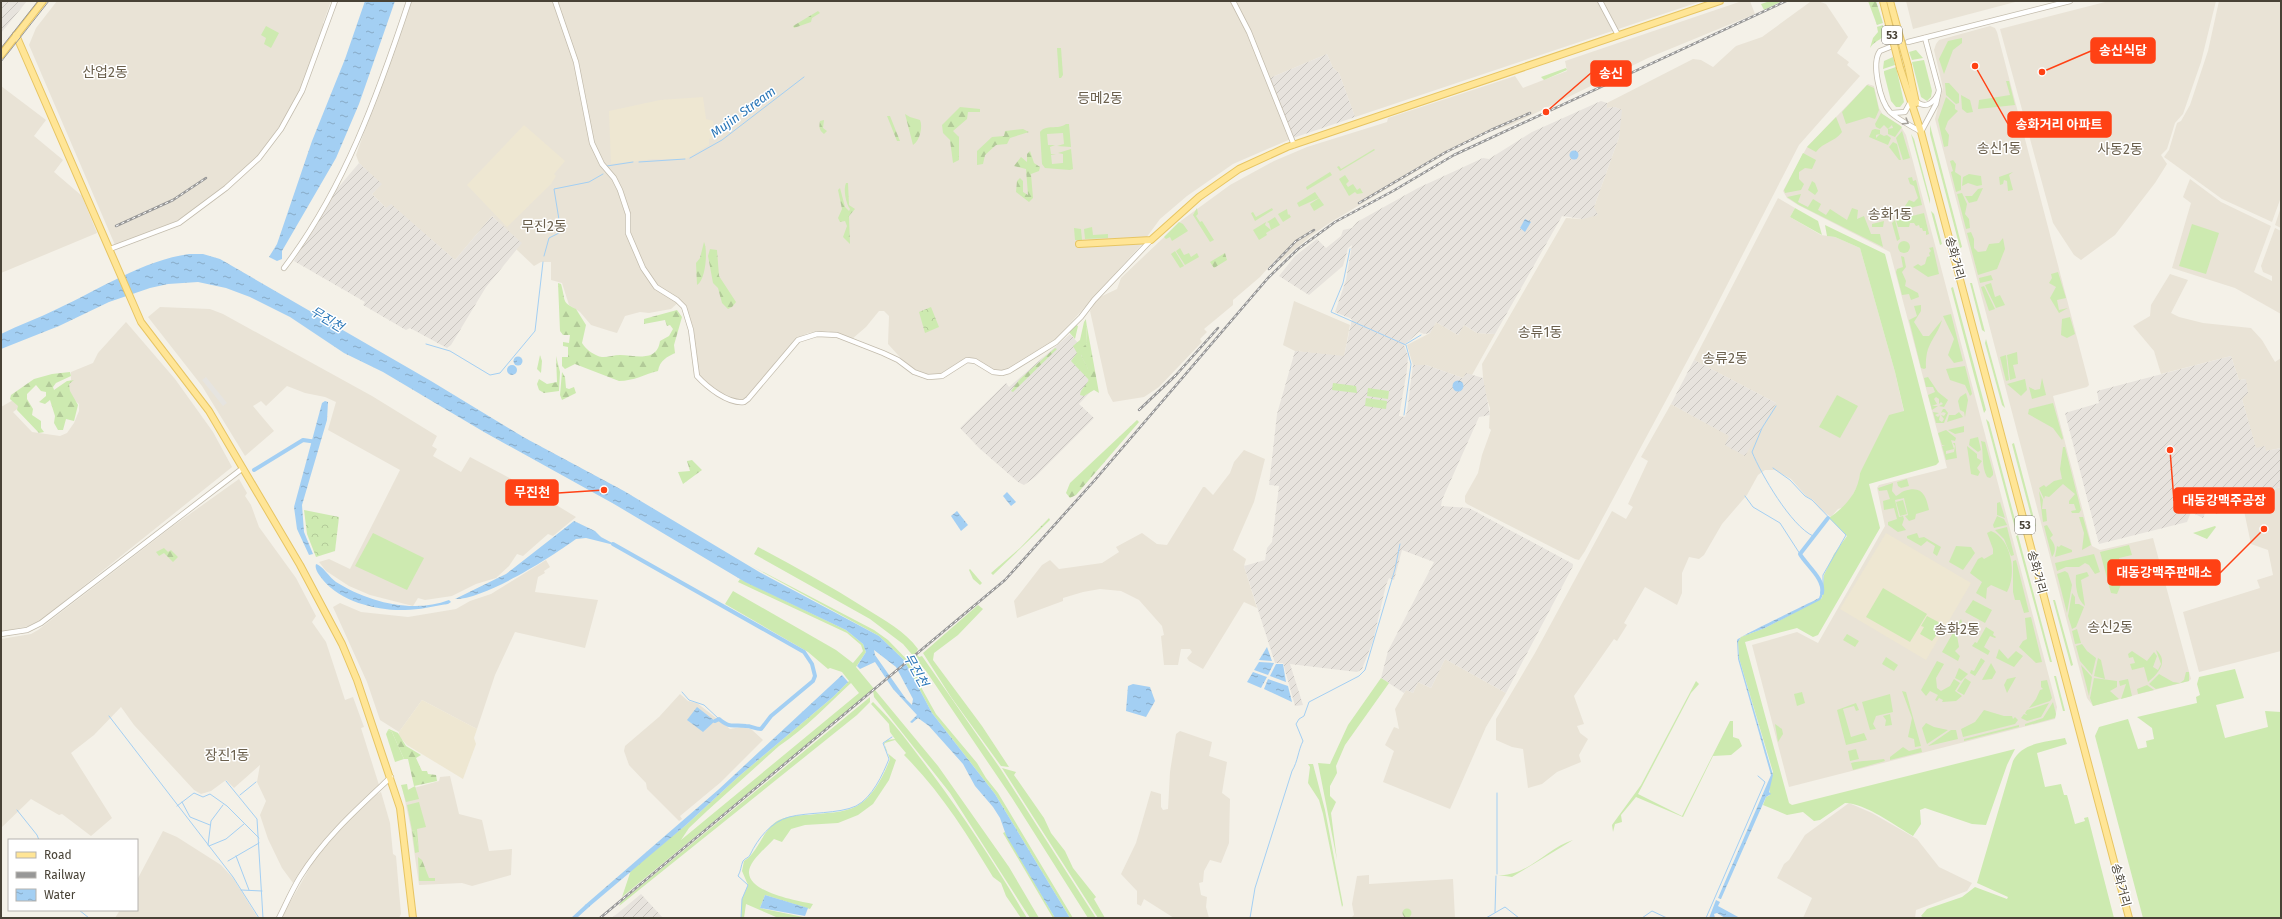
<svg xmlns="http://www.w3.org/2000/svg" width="2282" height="919" font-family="'Fira Sans','Noto Sans KR',sans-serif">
<defs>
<pattern id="industrial-furrows" width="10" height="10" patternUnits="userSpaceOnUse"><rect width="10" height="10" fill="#e7e3dd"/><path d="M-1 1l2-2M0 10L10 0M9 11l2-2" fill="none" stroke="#c8c4be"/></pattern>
<pattern id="forest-firs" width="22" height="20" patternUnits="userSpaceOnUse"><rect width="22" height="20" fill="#cdeab0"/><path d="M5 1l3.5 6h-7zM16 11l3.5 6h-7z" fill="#b2ca98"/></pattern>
<pattern id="park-crowns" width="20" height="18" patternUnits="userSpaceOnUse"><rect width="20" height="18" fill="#cdeab0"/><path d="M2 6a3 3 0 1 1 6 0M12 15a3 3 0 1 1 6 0" fill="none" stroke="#b2ca98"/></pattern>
<pattern id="water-ripples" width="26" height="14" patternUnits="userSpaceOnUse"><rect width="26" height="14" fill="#a3cff3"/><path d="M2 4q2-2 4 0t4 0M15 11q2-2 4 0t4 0" fill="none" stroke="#87aac6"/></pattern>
</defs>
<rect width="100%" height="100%" fill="#f4f1e8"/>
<g fill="#e9e3d6">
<path d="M57 1H331L323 23 325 25 300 91 283 123 258 157 222 189 177 221 115 245 29 45 36 28Z"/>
<path d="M411 1H1702L1355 117 1339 73 1333 68 1327 54 1270 78 1293 138 1233 164 1187 196 1160 219 1141 245 1056 339 1010 369 1000 372 991 370 976 360 966 358 940 375 925 374 915 370 908 366 888 344 889 316 884 311H879L866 327 852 339 828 331 808 333 798 338 777 360 759 384 747 397 739 401 713 388 698 374 694 330 688 313 680 301 671 309 649 313 640 312 625 316 617 333 610 331 591 325 580 312 569 305 562 283 551 280V262H541L534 266 516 249 521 243 492 216 455 260 426 235 386 208 372 194 381 184 359 163 356 155Z"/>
<path d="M1742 1H1750L1755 14 1648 58 1511 125 1491 131 1449 152 1331 222 1312 235 1281 261 1277 258 1260 277 1233 300V305L1204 329 1207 332 1200 339 1202 342 1159 387 1144 397 1113 402 1108 393 1090 311 1098 298 1117 289 1121 278 1182 220 1230 185 1274 161 1307 147 1387 122 1388 118 1515 76 1523 88 1567 71 1565 61Z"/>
<path d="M1818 1 1826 4 1848 37 1837 53 1849 62 1847 65 1860 76 1799 145 1706 326 1585 551 1579 560 1575 559 1467 504 1465 502V496L1478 473 1482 455 1491 430 1489 428 1490 408 1484 390 1482 364 1566 218 1583 219 1594 207 1619 137 1621 110 1615 107 1607 108V103L1693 59 1701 60 1713 67 1736 46 1762 37 1810 2Z"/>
<path d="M1906 1H2019L1913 29Z"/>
<path d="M2109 1H2216L2201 62 2183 114 2175 123 2167 149 2161 155 2167 164 2155 183 2115 235 2081 260 2074 255 2053 223 2000 29Z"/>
<path d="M2219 1H2281V197L2272 222 2222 199 2164 157 2169 150 2177 123 2181 121 2190 105 2208 51Z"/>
<path d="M1990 26 1995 28 1997 32 2088 380 2089 385 2087 387 2053 396 2092 546 2100 550 2153 538 2191 679 2189 681 2093 706 2087 698 1935 119 1943 88 1934 50 1936 44 1939 40Z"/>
<path d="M1868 84 1874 86 1879 108 1883 115 1900 125 1906 135 2057 707 2055 719 1789 787 1752 645 1797 632 1818 643 1885 526 1877 488 1879 485 1947 468 1890 252 1798 205 1787 198 1783 191 1807 147Z"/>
<path d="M1 86 46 120 34 136 63 160 54 172 82 196 97 233 1 273Z"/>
<path d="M2190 179 2221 202 2271 226 2254 272 2272 281V276L2263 272 2261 266 2275 228 2281 231V314L2235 288 2172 268 2191 203 2183 197Z"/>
<path d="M1778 198 1795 208 1790 217 1821 235 1835 237 1860 248 1895 372 1904 412 1860 473 1859 483 1850 500 1845 507 1838 509 1831 517 1820 509 1813 500 1806 496 1791 479 1775 470H1765L1758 475 1747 495 1722 524 1704 555 1699 559 1689 557 1682 573V593L1677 605 1645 587 1624 623 1627 625 1617 641 1614 639 1574 696 1584 724 1577 726 1580 733 1588 739 1579 755 1581 762 1557 772 1542 784 1528 788 1523 749 1512 747 1496 740V719L1535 653 1612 511 1626 519 1633 507 1628 504 1648 461 1641 457 1671 404 1730 436 1776 403 1694 360Z"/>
<path d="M2281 207V228L2275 225Z"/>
<path d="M2170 274 2188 280 2171 313 2179 317 2203 323 2251 328 2262 340 2275 362 2281 358V448L2266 451 2256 449 2242 399 2245 379 2239 380 2231 356 2161 374 2154 351 2133 326 2150 316 2151 305Z"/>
<path d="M1294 301 1350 325 1344 357 1295 351 1283 345Z"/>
<path d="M160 307 210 309 223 314 372 396 437 436 432 446 437 449 433 456 461 472 470 457 530 489 576 517 553 536 548 534 523 556 517 554 509 566 496 578 476 584 452 596 425 600 418 598 413 606 370 595 349 586 326 571 319 562 329 559 350 569 400 470 328 430 336 402 325 397 305 393 287 386 266 406 261 401 253 406 274 431 245 456 202 386 148 317Z"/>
<path d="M126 322 175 379 213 432 232 467 40 621 29 626 1 632V407L15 399 20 407 13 412 32 432 60 436 67 433 74 423 79 411V404L71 397 68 383 71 380V372L93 363 98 353Z"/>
<path d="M1436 322 1458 335 1464 325 1477 333 1495 334 1472 375 1463 378 1426 365H1413L1407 345 1430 333Z"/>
<path d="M1244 450 1265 459 1254 502 1233 550 1246 559 1244 566 1257 608 1244 602 1203 669 1189 661 1187 658 1192 652 1190 649H1181L1178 665H1164L1161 636 1164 635 1162 626 1139 600 1121 591 1100 589 1083 592 1063 598V601L1017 618 1014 601 1042 565 1050 560 1059 569 1102 563 1119 552 1116 547 1142 533 1157 544 1167 545 1203 487H1205L1213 495 1230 473 1234 462Z"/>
<path d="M239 479 247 493 245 496 251 505 259 527 296 578 316 616 312 622 326 642 345 700 353 697 364 727 361 728 379 785 332 831 293 883 282 868 268 839 260 815 266 801 257 782 260 765 234 788 226 780 211 791 201 794 194 790 134 725 121 707 94 735 71 753 112 818 91 836 62 814 59 815 31 799 1 828V639L31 634 38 630 173 526Z"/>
<path d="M2281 487V651L2199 672 2183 612 2260 588 2257 580 2273 575 2268 550 2251 544 2243 506 2270 498 2269 490Z"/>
<path d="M546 560 550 567 544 571 545 573 538 577 535 592 598 600 585 648 515 632 495 675 477 729 422 700 399 732 380 720 367 682 333 607 340 603 361 612 408 617 456 609 470 601 491 594Z"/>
<path d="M1445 659 1506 693 1486 727 1450 809 1383 782 1394 751 1385 745 1394 727 1399 729 1395 709 1406 690 1413 693 1418 682 1431 688Z"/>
<path d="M680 694 688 701 697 703 730 729 741 727 751 729 763 740 721 782 680 816 682 819 679 821 647 789 646 783 629 765 624 751 625 746 659 717Z"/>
<path d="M1180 731 1212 742 1209 756 1227 762 1222 793 1230 799 1229 843 1221 863 1210 860 1204 871 1203 882 1199 883 1201 895 1207 897 1206 907 1209 918H1174L1144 899 1141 906 1137 904V891L1121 874 1136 843 1151 791 1161 794V807L1163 810 1168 809 1170 772 1176 734Z"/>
<path d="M450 776 459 814 482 820 489 851 512 849 511 875 472 886 462 883 419 885 411 829 403 791 439 781 440 777Z"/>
<path d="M381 792 390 823 393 854 396 856 401 914 399 918H281L316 857 338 831 374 796Z"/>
<path d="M1849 803 1872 813 1917 839 1939 867 1972 883 1967 891 1916 910 1915 918H1803L1812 898 1777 878 1784 864 1789 860 1805 835Z"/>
<path d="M163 831 177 837 221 865 233 878 258 918H115L120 910H137V880Z"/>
<path d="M1369 875V884L1453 879 1455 918H1351L1354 915 1352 904 1357 876Z"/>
</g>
<g fill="url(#industrial-furrows)">
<path d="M1 1H27L1 33Z"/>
<path d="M1327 54 1333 68 1339 73 1355 117 1293 138 1270 78Z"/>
<path d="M1601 101 1607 103V108L1615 107 1622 110 1619 137 1594 207 1598 215 1583 219 1562 216 1495 334 1477 333 1464 325 1458 335 1436 322 1430 333 1424 334 1419 332 1404 345 1408 356 1407 370 1399 416 1405 417 1407 412 1413 365H1426L1463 378 1466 373 1483 378 1490 415 1479 417 1442 500 1441 506 1469 508 1573 564V566L1506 693 1445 659 1431 688 1418 682 1413 693 1406 690 1404 693 1381 678 1388 651 1434 562 1402 550 1394 580 1389 578 1386 585 1373 641 1362 669 1357 672 1290 664 1303 705 1295 706 1283 663H1275L1244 566 1265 560 1267 548 1272 542 1279 486 1269 485 1277 414 1295 351 1344 356 1352 319 1335 312 1346 280 1352 245 1348 248 1343 266 1309 295 1279 276 1295 256 1317 239 1326 248 1341 236 1343 230 1352 228 1357 222 1418 188 1483 158 1489 159 1532 132Z"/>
<path d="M359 163 382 184 372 194 386 208 391 204 455 260 492 216 522 243 486 287 451 345 447 348 410 328 406 330 363 305 365 302 294 261 331 196Z"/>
<path d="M1070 334 1088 354 1094 388 1079 404 1094 418 1035 477 1024 485 1018 482 979 448 960 428 1006 383 1009 387Z"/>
<path d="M2231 356 2239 380 2246 379 2248 393 2242 399 2256 448 2265 446 2266 451 2281 448V487L2270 490 2271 498 2217 514 2207 508 2203 518 2191 512 2187 522 2099 544 2065 413 2099 403 2097 391Z"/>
<path d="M1694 360 1776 403 1745 456 1725 445 1729 436 1671 404Z"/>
<path d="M641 894 663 918H612Z"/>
</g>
<g fill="#eee7d2">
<path d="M703 97 706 119 713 121 716 137 709 139V145L686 159H654L611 164 609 111 660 100Z"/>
<path d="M524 125 565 161 554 174 556 176 551 184 507 227 467 185Z"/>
<path d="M1886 533 1971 583 1926 660 1840 609Z"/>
<path d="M422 700 477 729 474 738 476 744 463 779 407 745 399 736V732Z"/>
</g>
<g fill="#cdeab0" fill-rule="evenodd">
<path d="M1770 1H1782L1764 10 1761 4Z"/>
<path d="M266 26 279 33 271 48 264 44 266 38 261 35Z"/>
<path d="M1962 38V43L1953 50 1944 74 1939 59 1948 41Z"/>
<path d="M1057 48H1061L1063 75 1061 78H1059Z"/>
<path d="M1916 50 1923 58 1912 60 1909 52Z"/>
<path d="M1893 57 1895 65 1883 69 1884 61Z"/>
<path d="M1924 60 1932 91 1931 97 1927 101 1921 97 1912 62Z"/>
<path d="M1896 67 1904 102 1900 107H1896L1891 101 1884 73V71Z"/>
<path d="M1566 68 1567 70 1544 80 1541 77Z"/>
<path d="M2006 81H2009L2015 105 1978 109 1979 100 2010 95Z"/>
<path d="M1945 83H1949L1959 94V103L1956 104 1946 95Z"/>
<path d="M1867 85 1874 88 1879 110 1875 119 1869 117 1846 124 1842 112Z"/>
<path d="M1961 95 1970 100 1973 112 1967 113 1962 109Z"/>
<path d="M1946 97 1955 105V109L1958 111 1948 121 1945 129 1949 135 1948 146 1944 147 1938 120Z"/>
<path d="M1881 113 1902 127 1895 137 1888 134V129L1893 128 1892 125 1888 129 1884 125 1880 129 1876 127 1875 124Z"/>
<path d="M1836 117 1842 132C1835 142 1823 142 1816 152L1807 147Z"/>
<path d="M1066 124H1069L1071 147 1057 146 1064 144 1063 133 1047 134 1048 145H1055L1050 147 1051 154H1056L1051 155 1052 164 1063 163V154L1058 153 1071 149 1073 169 1070 170 1045 168 1042 164 1040 132C1046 124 1058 130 1066 124Z"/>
<path d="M1930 125 1962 247 1960 248 1930 134Z"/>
<path d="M1875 129 1880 130V134L1876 135V138L1880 134 1884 136 1887 135 1891 138 1888 145 1869 137 1872 130Z"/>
<path d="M1902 131 1910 158 1903 160 1896 138Z"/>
<path d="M1911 134 1914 139 1930 199V204Z"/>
<path d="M1893 142 1897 144 1901 160H1899L1889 147Z"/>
<path d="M1374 149 1375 150 1340 171 1337 167 1339 166 1341 169Z"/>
<path d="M1803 153 1816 160 1812 169 1805 168 1799 172V179L1804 184 1801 190 1785 193 1784 190Z"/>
<path d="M1953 160 1956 164 1955 172 1961 176V190L1956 192 1951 172 1953 171 1950 161Z"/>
<path d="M1330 172 1332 175 1307 190 1306 187Z"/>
<path d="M2013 172 2009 175 2013 190 2008 191 2007 181 2004 180 2003 184 2000 185 1999 177Z"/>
<path d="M1969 174 1981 176 1982 185 1977 186 1968 183 1962 186 1963 177Z"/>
<path d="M1345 175 1349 181 1346 184 1348 187 1353 184 1357 190 1360 188 1363 193 1357 194 1355 192 1349 196 1339 179Z"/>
<path d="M1912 177 1913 181 1916 180 1922 205 1906 209 1905 206 1909 200 1914 202 1918 198 1914 186 1910 184 1908 178Z"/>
<path d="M1812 181 1815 183 1818 191 1815 195 1808 190Z"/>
<path d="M1983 188 1977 201 1969 203 1965 196H1972L1978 189Z"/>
<path d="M1315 192 1319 198 1299 207 1297 203Z"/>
<path d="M1962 193 1967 204 1965 214 1969 219 1970 228 1966 229 1957 194Z"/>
<path d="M1801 194 1798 202 1808 207 1813 199 1821 204 1818 210 1826 215 1830 209 1847 220 1852 208 1858 210 1857 219 1864 216 1871 234H1880L1883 247 1799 205 1787 197Z"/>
<path d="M1319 198 1324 205 1314 211 1310 204Z"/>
<path d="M1197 208 1198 214 1196 216 1200 222 1202 221 1214 240 1210 242 1193 215Z"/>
<path d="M1272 208 1273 210 1255 221 1251 213 1253 212 1256 217Z"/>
<path d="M1795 208 1818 221 1822 235 1790 217Z"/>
<path d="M1287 209 1288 215 1289 214 1291 217 1283 222 1278 214Z"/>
<path d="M1931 211 1934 214 1942 244 1940 245Z"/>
<path d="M1924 213 1929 234 1926 235V231H1923L1922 228H1920L1919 225 1916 226 1914 223H1910L1909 227H1898L1896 220Z"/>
<path d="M1275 217 1280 225 1271 230 1269 223 1267 222Z"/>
<path d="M1895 220 1900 239 1897 241 1892 223Z"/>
<path d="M1884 221 1883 227H1872V224Z"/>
<path d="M1179 222 1183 224 1188 231 1172 241 1170 237 1166 239 1164 237Z"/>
<path d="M1266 222 1265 225 1271 230 1266 233 1267 235 1259 240 1253 230Z"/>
<path d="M2192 224 2219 233 2206 274 2179 266Z"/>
<path d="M1825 225 1885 254 1939 462 1936 465 1869 484 1880 528 1818 635 1813 637 1797 628 1745 642 1789 803 1792 805 2015 749 2007 765 1986 825 1972 824 1925 808 1920 810 1921 824 1913 836C1896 826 1865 803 1845 803L1820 820 1814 821 1803 812 1787 815 1763 805 1766 797 1770 795 1769 787 1773 772 1739 658 1738 642 1741 637 1765 628 1822 598 1824 575 1834 554 1847 536 1829 518C1845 507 1858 493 1860 473L1889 415 1904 411 1895 372 1860 248 1835 237 1827 236Z"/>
<path d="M1092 227 1093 235 1108 234V238L1085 239 1084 229Z"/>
<path d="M1074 228 1081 229 1082 240H1075Z"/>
<path d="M1971 232 1974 239V248L1978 252 1986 251 1989 244 1999 243 2003 238 2005 249 1997 269 1978 275 1967 233Z"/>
<circle cx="1904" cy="247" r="6"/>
<path d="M1933 247 1939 274 1928 277 1913 267 1918 264 1921 266 1925 264 1927 257 1930 256 1929 253 1931 251 1929 248Z"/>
<path d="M1180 248 1184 255 1189 253 1191 257 1197 253 1199 257 1185 265 1176 251Z"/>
<path d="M1175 251 1184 266 1180 268 1171 254Z"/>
<path d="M1901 256 1904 257 1906 267 1902 272 1906 281 1905 286 1918 293 1919 297 1911 300 1909 294 1902 295 1896 272 1897 269 1903 267Z"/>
<path d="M2058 272 2066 298 2057 300 2059 310 2068 308 2059 313 2050 298 2056 287 2049 283 2052 278 2051 274Z"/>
<path d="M1991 275 1993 280 1980 283 1979 278Z"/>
<path d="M1970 283H1972L1985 332 1982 330Z"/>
<path d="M1991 283 1995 297 2000 295 2005 305 1996 308 1985 285Z"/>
<path d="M1984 286 1995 309 1989 311 1981 287Z"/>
<path d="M1953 287 1986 410 1984 413 1951 288Z"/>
<path d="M1921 305V311L1914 322 1923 336H1929L1942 320C1936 340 1925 342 1926 368L1924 369 1921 368 1909 320 1917 316 1914 306Z"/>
<path d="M1951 314 1963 361 1954 363 1948 355 1954 339 1943 316Z"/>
<path d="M2070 317 2075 334 2067 338 2061 335 2062 319Z"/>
<path d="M1086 319 1087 343 1081 355 1090 373 1089 380 1071 361 1077 353 1073 346 1080 340 1084 322Z"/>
<path d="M1076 325 1078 326 1075 339 1069 332Z"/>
<path d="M1986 339 2005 408 2002 405 1985 343Z"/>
<path d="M2017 352 2018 364 2013 365 2016 378 2010 380 2007 355Z"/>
<path d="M2006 355 2009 380 2006 381 2000 357Z"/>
<path d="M1965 366 1972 394 1970 396 1965 385 1950 380 1946 369Z"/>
<path d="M1928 377 1938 392 1948 400 1944 407 1939 406 1943 404 1941 402 1939 404V399L1936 397 1934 399 1937 404 1932 406H1938L1932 410 1928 395 1935 392 1933 387H1926L1924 378Z"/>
<path d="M2042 378 2046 395 2032 399 2029 387 2035 390 2040 389Z"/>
<path d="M2025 379 2027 390 2021 396 2007 384Z"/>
<path d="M1333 383 1356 386 1357 393 1332 390Z"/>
<path d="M1368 388 1389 391 1388 399 1367 396Z"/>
<path d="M1966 393 1968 400 1965 417 1964 412 1960 410 1958 401 1960 397Z"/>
<path d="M1837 395 1858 406 1840 438 1819 427Z"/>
<path d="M1366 398 1387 401 1386 409 1365 406Z"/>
<path d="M2053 403 2063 438 2062 440 2053 428 2028 414 2029 409Z"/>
<path d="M1943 409H1945L1948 413 1944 423H1936L1933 412 1939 413 1935 415 1938 417 1940 415 1939 420 1942 422 1944 419 1941 415 1944 416 1946 413 1943 412 1941 413Z"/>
<path d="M1959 412 1963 417 1947 422 1949 415H1955Z"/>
<path d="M1986 419 1989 422 2018 531 2016 532Z"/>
<path d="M1964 426V432L1955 434 1948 430Z"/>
<path d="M1946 430 1956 438 1955 441 1951 440 1954 449 1946 451V454L1954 452 1955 446 1953 443H1955L1957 458 1946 460 1942 446 1945 445H1942L1938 433Z"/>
<path d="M1978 437 1981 450 1978 452 1969 445 1970 439Z"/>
<path d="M1981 441 1985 442 1993 472V475L1990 478 1987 477C1981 466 1984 453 1981 441Z"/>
<path d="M2014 443 2036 526 2034 527 2012 444Z"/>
<path d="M1967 446 1977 454V458L1982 461 1977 468 1980 472 1978 476 1971 474Z"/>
<path d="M2063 447H2065L2081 510 2079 513H2072L2071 511 2076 510 2074 504H2069V501L2075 494 2063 484 2049 497 2045 496 2044 499 2039 488 2044 485 2046 487 2054 481 2062 479 2060 469Z"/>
<path d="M1907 479 1909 486 1901 488 1898 486 1897 482Z"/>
<path d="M1893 483 1892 491 1896 496C1900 494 1901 492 1904 491 1922 485 1926 495 1929 510L1916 514 1915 519 1909 521 1905 516 1908 515 1904 498 1895 500 1899 517 1903 516 1904 519 1902 525 1906 530 1898 532 1888 525V522L1897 519 1894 508 1884 510 1883 501 1890 499 1887 490 1879 491 1878 488Z"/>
<path d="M2039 491 2043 500 2042 509H2046L2047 521 2043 522Z"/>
<path d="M1903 500 1907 514 1900 516 1896 502Z"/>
<path d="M2000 502 2005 518 1997 515V503Z"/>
<path d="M1997 516 2004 519 2007 525 1994 528 1993 525Z"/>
<path d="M2079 517H2083L2091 545 2082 550 2084 533Z"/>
<path d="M2047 525 2053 535 2050 538C2055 544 2057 550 2052 557L2044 526Z"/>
<path d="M2007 527 2014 555 2011 556 2004 539 1995 530Z"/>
<path d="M2216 527 2207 539 2193 533 2215 526Z"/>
<path d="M1991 531C2012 539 2017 575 2007 592L1991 585 1987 588 1986 599 1976 593 1982 582 1970 573 1978 559 1982 557 1984 559 1993 554V549L1987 533Z"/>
<path d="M373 533 424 558 407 590 355 566Z"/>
<path d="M1917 533 1919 538 1924 537 1941 547 1937 556 1933 553 1935 546 1927 541 1921 546 1907 538V536Z"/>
<path d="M2018 535 2052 662H2050L2016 536Z"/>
<path d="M2061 545 2072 550V552L2055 557 2057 546 2059 547Z"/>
<path d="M2129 545 2132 555 2119 558 2122 569 2135 565 2139 578 2137 582H2135L2136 580 2125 575 2117 594 2111 593 2100 552Z"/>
<path d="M1956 546 1971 547 1975 553 1963 570 1949 562Z"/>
<path d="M758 547C794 566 830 586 865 608 884 620 905 631 918 649L916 653 919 657 922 656 1000 768 1096 918H1088L1012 798 926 671 903 644 870 619 754 554Z"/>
<path d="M2094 554 2100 572 2095 574 2089 565 2085 563 2079 567H2066L2057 571 2055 563Z"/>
<path d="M2016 560 2029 612 2024 613 2020 600H2015L2013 592V561Z"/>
<path d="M748 564 874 630 888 640 918 671 922 689 936 714 977 763 986 778 998 793 1073 918H1070L995 794 932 713 904 660 879 636Z"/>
<path d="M2065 571 2068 573 2072 585 2067 613 2057 574Z"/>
<path d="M2087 572 2089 576 2081 580 2085 606C2077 600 2075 585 2076 575Z"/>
<path d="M740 579 846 630 863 644 866 652 856 667 938 766 1009 867 1039 918H1030L950 793 874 697 873 690 622 897 631 870 686 825 738 777 833 697 849 681 842 672 830 668 828 669 808 652 725 604 733 591 836 650 853 663 863 651 861 645 847 633 738 582ZM851 683 859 693 681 840 689 828 707 811 779 746C806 728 828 704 851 683Z"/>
<path d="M1883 588 1927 614 1910 642 1866 617Z"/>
<path d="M2072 593 2075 597V604H2079L2084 607 2076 627 2072 629 2068 616Z"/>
<path d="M1973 600 1992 610 1985 623 1965 612Z"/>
<path d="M2053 600H2055L2073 665 2071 666Z"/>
<path d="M978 605 983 609 958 635 934 653 933 660 982 726 1009 767 1001 766 951 697 923 653Z"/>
<path d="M1927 616 1944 625 1932 641 1920 634 1924 627 1921 626Z"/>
<path d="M2031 617 2042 662 2036 663 2019 647 2023 641 2027 639 2025 618Z"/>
<path d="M1961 619 1962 622 1956 630 1959 647 1955 651 1960 656 1958 661 1942 652Z"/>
<path d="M1986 627 1994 632 1993 635 1996 637 1995 638 1990 636 1984 647 1990 651 1988 655 1972 646 1975 642 1977 643Z"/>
<path d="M2077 629 2081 643 2075 644 2072 631Z"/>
<path d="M1847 634 1859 641 1855 647 1843 640Z"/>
<path d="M2082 644 2087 651 2096 658 2092 675 2080 661 2076 646Z"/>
<path d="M1999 649 2008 659 2016 651 2023 656 2014 667 1996 658Z"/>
<path d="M2156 650C2169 661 2159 673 2148 682L2144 667 2132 670 2130 664 2135 663 2133 657 2129 658 2128 654 2132 651 2147 661 2154 652 2157 656 2153 667 2158 670 2161 664Z"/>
<path d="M1886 657 1898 665 1894 671 1882 664Z"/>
<path d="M1981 658 1985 661 1975 676 1970 673 1971 670 1974 671Z"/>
<path d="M2098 658 2101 660 2105 679 2094 676Z"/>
<path d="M1937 661 1944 664 1936 678 1937 688 1941 691 1950 686 1954 679 1960 683 1955 691 1962 696 1956 701 1942 702 1943 700 1939 698 1937 701 1935 700 1938 695 1930 691 1926 696 1921 690Z"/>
<path d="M1991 663 1996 672 1992 679 1982 680Z"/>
<path d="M2081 665 2092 677 2089 696Z"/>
<path d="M1959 668 1968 674 1961 681 1955 678Z"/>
<path d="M2235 669 2244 698 2216 705 2225 738 2268 727 2265 711 2281 712V918H2143L2095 736 2099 727 2128 719 2138 749 2147 747 2146 741 2154 739 2152 728 2137 717 2197 703 2196 697 2200 695 2197 684 2199 677Z"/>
<path d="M2186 672H2189V681L2156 689 2149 684 2159 674 2173 682 2180 683 2184 680Z"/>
<path d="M2054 676H2056L2065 711H2063Z"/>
<path d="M2016 677 2007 693 2004 685 2007 679Z"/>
<path d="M1381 678 1389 683 1345 745 1336 766 1337 773 1330 786V796L1336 802 1331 813 1337 860 1318 763 1330 764 1348 725Z"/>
<path d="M1965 678 1971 682 1964 695 1957 691Z"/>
<path d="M2094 678 2117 681V687L2110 691 2119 699 2093 706 2090 698Z"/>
<path d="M2128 679 2132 696 2121 699 2126 684 2120 686 2119 681Z"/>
<path d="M2047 680 2052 698 2050 701 2029 708 2036 699 2040 690 2043 689 2041 687V681Z"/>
<path d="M1696 681 1699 684 1691 693 1638 794 1682 816 1730 721H1733V737L1739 739 1742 746 1731 755 1713 756 1683 817 1636 797 1621 815 1622 822 1615 824 1613 832 1612 825 1641 785Z"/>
<path d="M2147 685 2154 690 2138 694 2137 689Z"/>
<path d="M1902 691 1906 692 1921 746 1915 747 1914 739 1908 737 1912 718Z"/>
<path d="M1802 692 1805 703 1797 706 1794 694Z"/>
<path d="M1890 694 1893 712 1876 716 1873 724 1876 729 1870 730 1862 702Z"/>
<path d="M870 697V702L857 715 619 906 621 902Z"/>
<path d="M873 702C896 724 914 750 933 775 967 821 998 869 1027 918H1021L1006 896 1001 883 993 877C967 834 940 791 904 755L906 753 895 740 885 743C884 752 890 755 896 760L889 780 873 804 858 815 838 823 805 825 791 829 782 842 774 839C767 847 748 862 749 873 750 893 798 901 813 904L810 909 765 895 760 908 803 917H776L746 904 744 918H741L742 899 748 885 742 871 744 861C759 852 763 828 779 820 788 816 799 815 809 815 823 813 845 813 857 806 873 797 884 775 890 759L884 743 887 740 895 739 890 732 889 724 871 704Z"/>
<path d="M2053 702 2056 714 2055 718 2025 726V724L2043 718Z"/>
<path d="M1856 703 1859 710 1856 711 1854 706 1843 709 1851 737 1864 733 1867 740 1846 745 1837 710Z"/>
<path d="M2049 703 2041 717 2027 721 2021 718 2024 714 2027 715 2025 713 2027 710Z"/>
<path d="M1984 710 2004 716H2012L2013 719 2015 717 2018 720 2015 724 1963 737 1961 729 1975 722Z"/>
<path d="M1890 714 1892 725 1885 726 1886 720 1883 716Z"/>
<path d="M1926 723 1934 727 1931 734 1934 727 1948 730 1927 744 1922 728Z"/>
<path d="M1775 724 1782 729 1783 734 1778 742Z"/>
<path d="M2019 725V727L1964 741V739Z"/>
<path d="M388 730 392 732 404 759 395 762 386 734Z"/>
<path d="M1951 730H1956L1958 739 1928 746Z"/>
<path d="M2065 738 2067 744 2037 753 2045 787 2061 784 2064 795H2067L2075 824 2085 821 2084 818 2088 817 2114 918H1924L1921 916 1927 909 1962 897 1975 887 2007 899 2008 897 1977 883 2013 761C2022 742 2047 742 2065 738Z"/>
<path d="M1903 747 1909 751 1921 748 1922 752 1890 760V757Z"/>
<path d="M1856 749 1859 759 1850 761 1848 751Z"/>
<path d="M1884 759 1885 761 1853 770 1851 763C1862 760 1873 761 1884 759Z"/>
<path d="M1308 764H1313L1325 810 1343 905 1342 907 1323 814 1319 800 1308 783 1310 767Z"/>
<path d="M1002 768 1016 772 1014 775 1044 818 1051 833 1065 851 1073 868 1096 897 1094 899 1105 918H1098Z"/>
<path d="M407 784 408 790 415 786 419 799 406 802 401 785Z"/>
<path d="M419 802 426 827 417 829 419 852 415 831 412 830 407 805Z"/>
<path d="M1005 832 1055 918H1053L1003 833Z"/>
<path d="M1573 840 1512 877 1498 875C1527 877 1547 848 1573 840Z"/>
</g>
<g fill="url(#forest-firs)">
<path d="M1868 1H1876L1883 23 1877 25Z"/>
<path d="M818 11 820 13 812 18 811 22 794 28 793 26Z"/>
<path d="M1883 25C1886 43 1878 36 1870 48L1873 38 1878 32 1877 27Z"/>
<path d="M960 107 980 109V112H968L967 119 953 131 959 137V160L953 163 950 140 943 133 942 125Z"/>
<path d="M905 114 910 117 920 120C923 126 920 141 913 145Z"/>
<path d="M887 116H890L900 141H897Z"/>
<path d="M824 120 823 128 827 131 824 134C819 130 819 127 820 121Z"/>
<path d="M1023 129 1029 132 1010 138 1007 144 996 145 985 155 983 164 977 165V151L992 137 1004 136 1005 131Z"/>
<path d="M1030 151 1034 163 1040 167 1039 171 1031 174 1033 198 1029 202 1016 192 1017 181 1020 178 1023 181V192L1028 195 1026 169 1014 166 1021 157 1027 162V154Z"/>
<path d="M846 183H848L849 205 855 209 849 216 850 244 843 237 847 226 845 221 840 222 838 218 842 209 838 190 840 188 845 207 849 211 850 209C846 204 843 189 846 183Z"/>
<path d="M704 242C708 249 706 280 697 285L696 263 700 258Z"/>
<path d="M710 249 717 250 719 276 736 302 732 307 728 309 722 303 718 288 713 283 708 256Z"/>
<path d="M1225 253 1227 260 1214 268 1210 262Z"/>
<path d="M558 283 561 284C566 301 561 302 576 309L586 325 582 343C586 349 591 353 598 356 604 359 613 355 620 355 635 355 657 363 660 341L669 336 673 329 670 325 667 326 665 320 644 324V319L677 310 682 317 674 345 675 353C667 357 660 360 658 371 645 374 634 381 619 381L575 364 565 369 562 366V357H568V347L563 346V342L569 343 570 335H563L560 331Z"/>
<path d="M1086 321 1099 393 1094 390 1084 396 1080 395C1081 387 1088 385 1089 378 1091 369 1081 360 1080 350L1087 343Z"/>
<path d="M1055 348 1057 349 1013 392 1011 391 1019 380Z"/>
<path d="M540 355 542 361 541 373 537 369Z"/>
<path d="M556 356 560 372 559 391 544 393 539 390 537 384 539 379 547 384 557 382Z"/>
<path d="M70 372 71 376 56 383 53 387 54 390 67 381 74 380 69 384 70 391 78 405 74 421 66 419 63 430H58L54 423 55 416 50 400 45 404 39 402 46 396V392L41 391 36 385 27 394V399L33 409 32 415 41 421V428L44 432 39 433 17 410 18 406 10 399 11 395 34 379 52 374Z"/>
<path d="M562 372 565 377 566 388 569 389 574 387 576 393 562 400 560 395Z"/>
<path d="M1137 420 1139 422 1076 495 1070 498 1066 493 1070 483Z"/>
<path d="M692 460 702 470 683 484 678 472 690 471 687 461Z"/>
<path d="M1049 518 1050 520 993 575 991 573 1020 548Z"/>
<path d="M164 548 168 552 171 550 178 557 173 562 164 553 159 556 156 552Z"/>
<path d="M970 569 982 583 980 585 973 579 969 570Z"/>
<path d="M389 729 398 733 406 746 421 755 416 758 422 771H427L428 774 436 775 437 781 414 786 408 759H404L392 732 388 730Z"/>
<path d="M412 830 415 831 419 852 415 853Z"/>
<path d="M418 857 422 860 429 878H435V881H419Z"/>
<circle cx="1407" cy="913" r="4.5"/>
</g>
<g fill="url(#park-crowns)">
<path d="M931 307 939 327 925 333 919 312Z"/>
<path d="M304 510 339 517 335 551 316 557 307 534Z"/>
</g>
<path fill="#e6e4e0" d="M206 377 227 403 223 406 202 380Z"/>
<g fill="url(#water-ripples)" fill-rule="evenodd">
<path d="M365 1H395L359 104 336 158 282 251V259L277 261 269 257 277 244 312 141 345 59Z"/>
<circle cx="1574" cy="155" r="4.5"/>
<path d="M1525 219 1531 222 1525 232 1520 228Z"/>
<path d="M189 254H203L220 259 431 381 525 438 624 491 761 573 879 636 904 660 932 713 995 794 1070 918H1055L1006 835 1000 818 993 807 975 786 963 764 929 726 918 718 912 723 910 722 917 715 893 689 875 662 860 669 857 666 866 652 863 644 846 630 745 582 614 504 484 432 383 372 344 353 290 317 250 297 226 288 198 282 168 284 150 288 109 302 59 326 1 349V334C19 325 39 318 57 309 98 290 144 260 189 254ZM874 650 896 667 913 699 912 705 906 699 875 655Z"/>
<circle cx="518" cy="361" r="4.5"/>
<circle cx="512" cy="370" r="5"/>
<circle cx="1458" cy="386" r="5.5"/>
<path d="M325 401 328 402 327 420 302 505 304 532 313 554 309 555 297 529 294 507 322 403Z"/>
<path d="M1007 492 1016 502 1011 506 1003 496Z"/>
<path d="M957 511 968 525 961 531 951 516Z"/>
<path d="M574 521 595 531 601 537 618 546 586 538 576 539C551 557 486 599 455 599L506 574Z"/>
<path d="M316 564C322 565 330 578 336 582 368 602 413 614 449 600L451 602 448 604C434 606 419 610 405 610 378 611 341 602 323 580 320 576 314 569 316 564Z"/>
<path d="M1822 589V597L1820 600 1765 628 1741 637 1738 642 1739 658 1773 775 1769 792 1771 794 1766 797 1721 899 1718 898 1771 775 1738 659 1737 640C1740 636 1808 604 1819 598Z"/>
<path d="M1267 647 1272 661 1259 660Z"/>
<path d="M1259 662 1274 663 1268 675 1254 670Z"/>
<path d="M1276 664H1283L1286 682 1270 676Z"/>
<path d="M1253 672 1267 677 1261 688 1247 682Z"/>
<path d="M842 675 848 682 833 697 738 777 686 825 583 912 585 905 718 790Z"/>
<path d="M1268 679 1288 686 1292 702 1264 689Z"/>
<path d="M1133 684 1150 687 1155 701 1146 717 1126 711 1128 686Z"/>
<path d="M697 707 715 721 703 732 687 720Z"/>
<path d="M765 895 808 908 805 916 760 908Z"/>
<path d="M1716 900 1720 902 1718 906 1740 918H1725L1717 913 1714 914 1715 918H1709Z"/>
</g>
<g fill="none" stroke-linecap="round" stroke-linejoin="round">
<g stroke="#a3cff3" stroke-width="1">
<path d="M690 158 722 140 804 77"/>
<path d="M639 162 685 159"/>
<path d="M607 166 633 162"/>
<path d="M1350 249 1343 283 1331 312 1406 345 1411 364 1404 415"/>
<path d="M544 256 549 238 561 232 554 189 589 182 603 174"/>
<path d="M426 344 450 351 490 375 500 373 535 331 543 262"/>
<path d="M1406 344 1421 335"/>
<path d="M1776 406 1762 428 1752 452C1761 474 1791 526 1813 536"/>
<path d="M1773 468 1790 480 1805 496 1812 500 1846 535 1823 575V589"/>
<path d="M1745 496 1753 507 1780 523 1800 554"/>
<path d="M682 692 689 700 704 705 719 719"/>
<path d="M109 716 233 877 259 918"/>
<path d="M226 781 257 819 263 918"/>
<path d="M1497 793V874"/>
<path d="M240 795 256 782"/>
<path d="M182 802 190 817 210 825"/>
<path d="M177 806 194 793 203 797 210 794 227 806 259 838"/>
<path d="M17 810 37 835 39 840"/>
<path d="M208 845 211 821 223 805"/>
<path d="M209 846 226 839 244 824"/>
<path d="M236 856 249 890"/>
<path d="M228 861 259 843"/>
<path d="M241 890 262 891"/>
<path d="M79 910 89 918"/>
<path d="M1495 912 1496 876"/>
<path d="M741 918 742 899 748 885 738 876C741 871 741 865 743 861 745 858 749 858 750 855 758 838 771 822 789 817 808 812 839 814 856 806 872 798 883 774 889 759L883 743 892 737"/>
<path d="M1250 918 1255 888 1292 771C1298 761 1298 751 1303 741L1296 724 1299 719 1304 716 1309 702 1359 676 1365 670 1395 569 1400 544"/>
<path d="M1486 918 1505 907 1519 918"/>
<path d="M1642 918 1652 911 1667 918"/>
<path d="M1706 918 1765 782 1758 776"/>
</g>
<g stroke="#a3cff3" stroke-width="4">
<path d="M254 470 303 440 317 442"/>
<path d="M613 544 804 652 812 664 815 676 813 681 771 716 761 729C755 729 751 726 746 726 732 724 731 729 719 719L715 721"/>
<path d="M1822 593C1825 579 1806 565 1800 554L1828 518"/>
<path d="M574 918 587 906"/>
</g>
<defs>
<g id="minor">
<path d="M555 1 576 62 592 143 602 164 614 178 620 190 628 214V233L643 268 656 287 677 300 684 307 691 330 697 376C707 387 728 404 744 402L748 399 798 340 817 334 837 335 883 353 898 360 914 372 928 377 942 376 967 360 975 361 993 372 1002 373 1009 371 1056 342 1081 317 1094 300 1151 240"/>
<path d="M1233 1 1249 32 1294 145"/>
<path d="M1600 1 1618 35"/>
<path d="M1908 42 2070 1"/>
<path d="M1890 47 1880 51C1871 63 1880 101 1890 112 1898 120 1912 126 1921 132L1936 104 1939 90 1925 38"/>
<path d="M1915 100C1924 109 1932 105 1938 94"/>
<path d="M1892 113 1905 112 1911 101"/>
<path d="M110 249 179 223 226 188 259 158 281 129 302 91 335 1"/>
<path d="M284 268C344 189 378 95 409 1"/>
<path d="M1 634 27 630 41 623 243 468"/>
<path d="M279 918C286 904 292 890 300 877 324 838 358 808 391 777"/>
</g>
<g id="major">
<path d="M16 35 141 322 209 411 300 565 342 644 357 680 400 808 413 918"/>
<path d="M1 55 43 1"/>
<path d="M1908 66 1916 103"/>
<path d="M1900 68 1921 132 2129 918"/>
<path d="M1079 244 1151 240 1199 197 1239 169 1287 147 1720 1"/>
</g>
</defs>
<use href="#minor" stroke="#c3bcad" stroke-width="6"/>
<use href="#major" stroke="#e7c563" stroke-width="8"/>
<use href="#minor" stroke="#fff" stroke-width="4.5"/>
<use href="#major" stroke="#ffe596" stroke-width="6"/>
<g stroke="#979797" stroke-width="1">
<path d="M1 48 38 1"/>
<path d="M1 62 49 1"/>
</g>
<defs>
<g id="rail">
<path d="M1359 203 1446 152 1491 130 1530 113"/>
<path d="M116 226 173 200 206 178"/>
<path d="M1269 269 1296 241 1314 230"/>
<path d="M1139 410 1176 375 1218 328"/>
<path d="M600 918 1005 580 1094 481 1268 278 1298 249 1335 222 1393 191 1454 155 1786 1"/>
</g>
</defs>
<use href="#rail" stroke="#979797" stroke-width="2.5"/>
<use href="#rail" stroke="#fff" stroke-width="1" stroke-dasharray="3" stroke-linecap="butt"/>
<defs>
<g id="major-bridge">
<path d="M1883 1 1900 68"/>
<path d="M1890 1 1908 66"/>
</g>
</defs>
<use href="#major-bridge" stroke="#e7c563" stroke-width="8" stroke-linecap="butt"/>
<use href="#major-bridge" stroke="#ffe596" stroke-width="6"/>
</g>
<defs><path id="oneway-chevron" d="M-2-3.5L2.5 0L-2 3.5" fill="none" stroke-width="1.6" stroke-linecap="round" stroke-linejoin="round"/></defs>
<use stroke="#a4a09a" href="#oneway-chevron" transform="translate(1906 122) rotate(32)"/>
<g text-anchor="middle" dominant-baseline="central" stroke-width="3" stroke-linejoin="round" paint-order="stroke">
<g fill="#fff" stroke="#7f7b72" stroke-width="1">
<rect x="1882" y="26" width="20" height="18" rx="3"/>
<rect x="2015" y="516" width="20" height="18" rx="3"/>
</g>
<g font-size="11" font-weight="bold" fill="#484236">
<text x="1892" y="35">53</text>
<text x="2025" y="525">53</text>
</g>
<g font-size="12" fill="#484236" stroke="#fff">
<text transform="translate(1955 258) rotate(75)">송화거리</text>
<text transform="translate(2037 572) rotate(75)">송화거리</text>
<text transform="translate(2121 885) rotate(75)">송화거리</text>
</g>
<g font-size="13" font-style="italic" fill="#2b77b8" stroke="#fff">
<text transform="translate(743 112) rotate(-36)">Mujin Stream</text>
<text transform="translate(327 319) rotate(31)">무진천</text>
<text transform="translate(916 670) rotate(61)">무진천</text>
</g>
<g font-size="14" fill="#6b604d" stroke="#fff">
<text x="105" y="72">산업2동</text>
<text x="1100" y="98">등메2동</text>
<text x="1999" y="148">송신1동</text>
<text x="2120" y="149">사동2동</text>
<text x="1890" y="214">송화1동</text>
<text x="544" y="226">무진2동</text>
<text x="1540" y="332">송류1동</text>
<text x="1725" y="358">송류2동</text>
<text x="2110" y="627">송신2동</text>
<text x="1957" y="629">송화2동</text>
<text x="227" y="755">장진1동</text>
</g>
</g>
<path fill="none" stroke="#ff4114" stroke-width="1.5" d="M2042 72L2091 51M1546 112L1591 73M1975 66L2008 124M604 490L558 493M2170 450L2174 501M2264 529L2220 573"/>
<g fill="#ff4114" stroke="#fff" stroke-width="1.5">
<circle cx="2042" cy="72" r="4"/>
<circle cx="1546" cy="112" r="4"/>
<circle cx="1975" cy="66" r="4"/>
<circle cx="604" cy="490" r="4"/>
<circle cx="2170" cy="450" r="4"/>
<circle cx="2264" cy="529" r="4"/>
</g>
<g fill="#ff4114" stroke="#ff4114" stroke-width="1.5">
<rect x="2091" y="38" width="64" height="25" rx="4"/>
<rect x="1591" y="61" width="40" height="25" rx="4"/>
<rect x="2008" y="112" width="103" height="25" rx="4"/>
<rect x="506" y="480" width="52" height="25" rx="4"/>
<rect x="2174" y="488" width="100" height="25" rx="4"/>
<rect x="2108" y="560" width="112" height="25" rx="4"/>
</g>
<g font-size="13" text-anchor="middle" font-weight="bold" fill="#fff">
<text x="2123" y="55">송신식당</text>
<text x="1611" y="78">송신</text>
<text x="2059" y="129">송화거리 아파트</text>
<text x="532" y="497">무진천</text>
<text x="2224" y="505">대동강맥주공장</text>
<text x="2164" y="577">대동강맥주판매소</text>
</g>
<rect width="2282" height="919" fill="none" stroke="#484236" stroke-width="4"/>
<rect x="8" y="839" width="130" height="72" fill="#ffffff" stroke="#b6b3af"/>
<rect x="16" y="852" width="20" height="6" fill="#ffe596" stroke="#b6b3af"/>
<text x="44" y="859" font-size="12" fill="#484236">Road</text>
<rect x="16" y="872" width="20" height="6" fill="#979797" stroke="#b6b3af"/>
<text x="44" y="879" font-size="12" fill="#484236">Railway</text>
<rect x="16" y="889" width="20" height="12" fill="url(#water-ripples)" stroke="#b6b3af"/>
<text x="44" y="899" font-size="12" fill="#484236">Water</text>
</svg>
